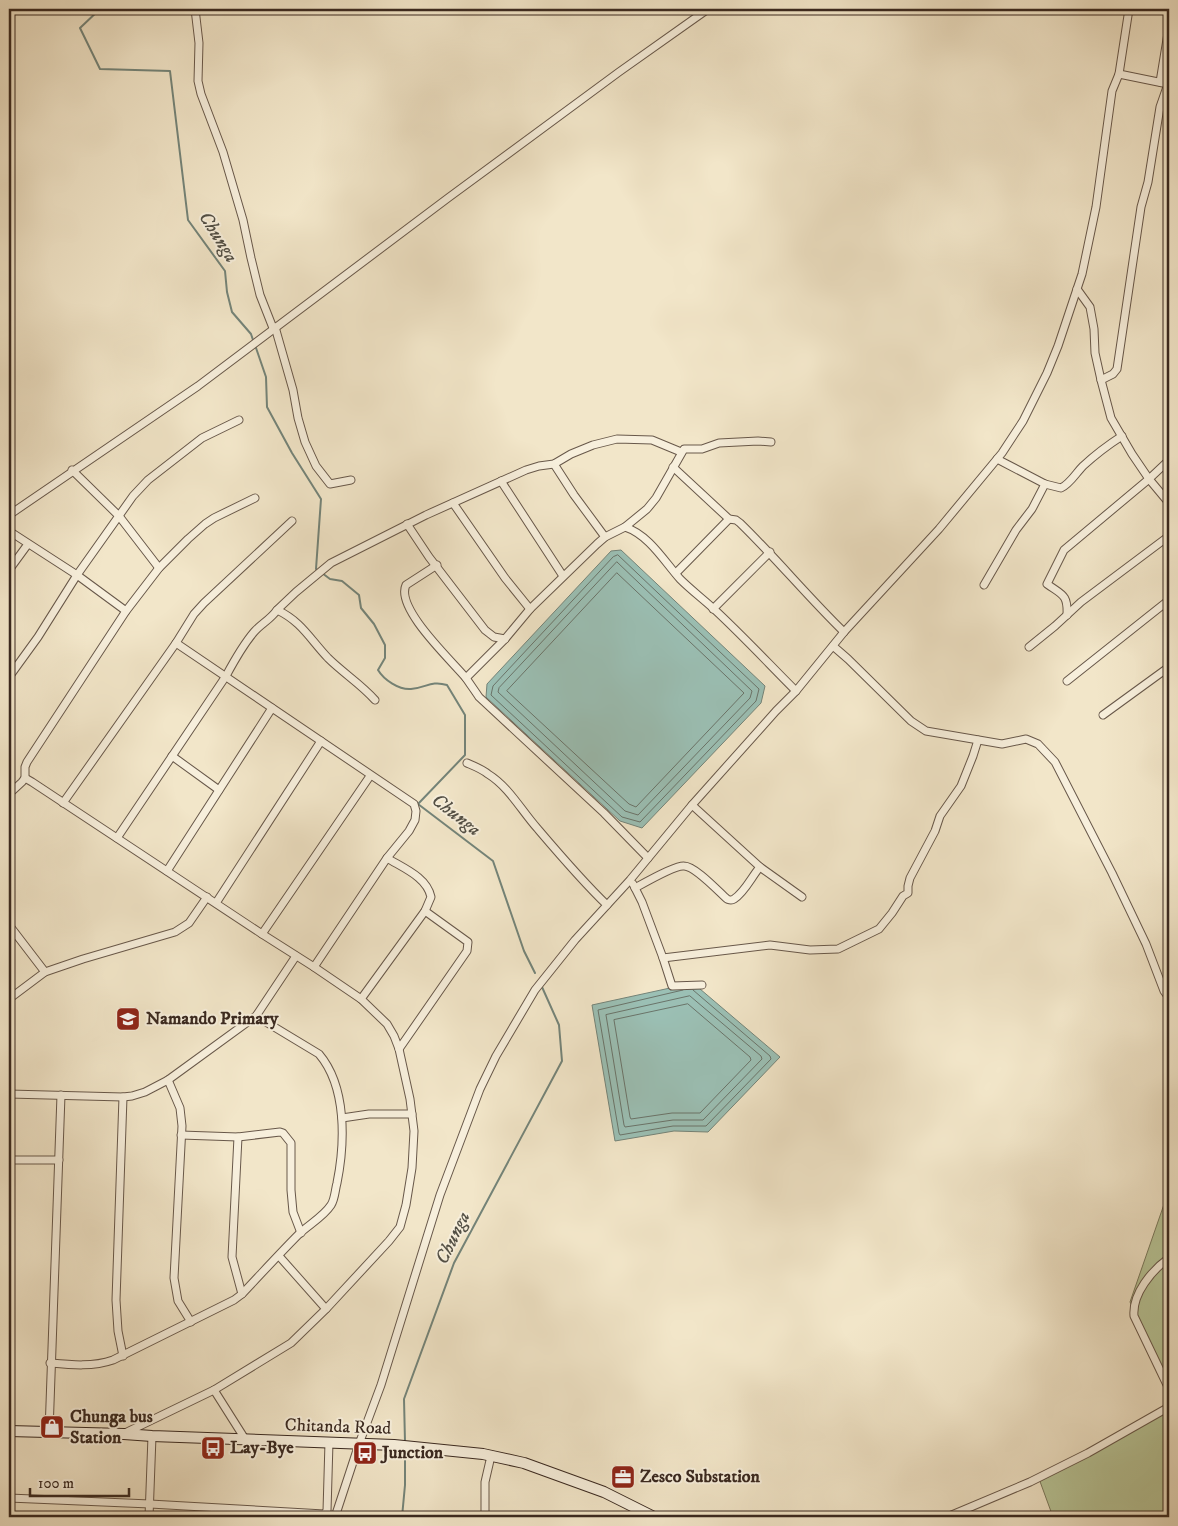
<svg xmlns="http://www.w3.org/2000/svg" width="1178" height="1526" font-family="'IM FELL DW Pica',serif">
<rect width="100%" height="100%" fill="#f2e6c9"/>
<filter id="stains"><feTurbulence type="fractalNoise" baseFrequency=".004" numOctaves="4"/><feColorMatrix values="0 0 0 0 .2 0 0 0 0 .09 0 0 0 0 .02 0 0 0 .5 -.17"/></filter>
<radialGradient id="worn" r=".72"><stop offset=".6" stop-color="#630" stop-opacity="0"/><stop offset="1" stop-color="#630" stop-opacity=".3"/></radialGradient>
<g fill="#b8c698" stroke="#79785c">
<path d="M1169 1190V1384L1130 1302Z"/>
<path d="M1169 1405V1517H1053L1038 1476Z"/>
</g>
<g fill="#9bc0b5" stroke="#748479">
<path d="M621 550 765 686 761 703 642 828 620 821 486 697 487 684 611 551Z"/>
<path d="M693 983 780 1057 708 1132 674 1131 615 1141 592 1005Z"/>
</g>
<g fill="none" stroke-linecap="round" stroke-linejoin="round">
<g stroke="#6a746a" stroke-width="1">
<path d="M618 555 759 689 756 701 640 822 622 817 491 695 493 686 613 557Z"/>
<path d="M617 562 752 691 750 698 638 815 625 811 498 692 499 688Z"/>
<path d="M617 573 744 693 636 807 629 804 507 691Z"/>
<path d="M683 990 598 1010 619 1133 620 1135 673 1126H706L771 1059 770 1056 693 990"/>
<path d="M690 996 761 1056 762 1059 703 1120H673L625 1127 624 1125 606 1015Z"/>
<path d="M688 1004 750 1057 751 1060 700 1113H672L631 1119 630 1117 614 1020Z"/>
</g>
<g stroke="#748479" stroke-width="2">
<path d="M100 9 80 28 100 69 170 71 188 220 225 271 227 292 232 312 251 334 253 340"/>
<path d="M255 345 266 377 267 407 292 453 321 499 316 569"/>
<path d="M322 573 330 579 342 581 359 595 361 608 374 624 385 645V658L378 670C384 680 399 690 411 689 426 688 431 680 447 685L465 715V755L418 804 493 861 524 951 535 973"/>
<path d="M405 1442 404 1399 454 1263 562 1061 559 1025 542 987"/>
<path d="M402 1517 405 1485V1450"/>
</g>
<defs>
<g id="street">
<path d="M195 9 199 43 198 81 201 94 223 152 243 220 251 258 260 295 273 328"/>
<path d="M1119 74 1163 83"/>
<path d="M1160 82 1169 27"/>
<path d="M1077 289 1090 307 1094 329 1095 353 1101 380 1111 418 1132 454 1149 479 1169 503"/>
<path d="M275 327 293 390 298 418 305 442 316 466 330 484 351 480"/>
<path d="M1101 380 1113 374 1117 369 1141 207 1148 182 1160 107 1168 84"/>
<path d="M997 459 1045 484 1061 488C1070 484 1076 473 1083 466 1096 454 1108 445 1122 436"/>
<path d="M554 464 574 495 605 537"/>
<path d="M673 467 729 519 736 520 740 523C776 558 808 597 844 632"/>
<path d="M72 470 119 516 159 568"/>
<path d="M501 481 563 576"/>
<path d="M453 503 505 578 530 609"/>
<path d="M9 515 198 386 448 198 619 72 708 9"/>
<path d="M407 524 429 557 485 630 494 637 505 639"/>
<path d="M625 527C649 535 664 561 680 579 691 590 703 599 715 610 743 636 769 664 796 691"/>
<path d="M9 531 77 575 126 611"/>
<path d="M437 565 406 585C395 608 451 660 466 678 470 684 475 691 479 697L604 813 648 858"/>
<path d="M9 570 28 544"/>
<path d="M676 573 729 519"/>
<path d="M984 585 1016 530 1032 509 1045 484"/>
<path d="M713 609 770 552"/>
<path d="M277 610 296 592 331 563 426 515 526 470 539 466 554 464 571 454 593 445 617 439 652 440 681 452"/>
<path d="M1067 615C1068 594 1062 595 1047 584L1064 550 1149 479 1167 462 1169 458"/>
<path d="M176 643 414 804 416 811 415 820 409 831 387 858 314 967"/>
<path d="M833 646 848 659 911 721 926 731 1002 744 1026 739 1038 744 1055 762 1112 873 1146 944 1164 991 1169 998"/>
<path d="M1029 647 1055 626 1081 602 1169 536"/>
<path d="M9 677 38 637 77 575 133 496 148 480 202 438 239 420"/>
<path d="M466 678 505 639 530 609 597 544 605 537 625 527 647 509 656 498 684 449H702L719 443 758 441 771 442"/>
<path d="M1067 681 1169 600"/>
<path d="M1103 715 1169 667"/>
<path d="M172 756 219 790"/>
<path d="M467 763C474 766 482 769 488 774 509 787 521 810 537 828 560 855 582 881 607 905"/>
<path d="M25 778V767L27 762 126 611 159 568 188 539 205 524 214 518 255 498"/>
<path d="M9 794 22 782 25 778 32 782 262 934 314 967 361 999 387 1024 394 1036 399 1049 410 1099 414 1131 412 1168 406 1205 400 1227 389 1241 326 1309 291 1343 214 1390 125 1433"/>
<path d="M63 803 176 643 194 614 204 603 292 521"/>
<path d="M692 805 760 867 802 897"/>
<path d="M117 838 226 676C234 661 243 645 254 632 261 624 271 619 277 610 301 621 310 639 328 658 343 673 361 684 375 700"/>
<path d="M167 871 272 708"/>
<path d="M633 884 642 902 663 958 672 986 702 985"/>
<path d="M635 888C644 883 675 865 684 866 695 866 718 891 727 899 730 900 731 901 734 899 745 892 752 876 760 867"/>
<path d="M216 903 321 741"/>
<path d="M9 925 45 972"/>
<path d="M262 934 370 776"/>
<path d="M663 958 770 945 810 950 838 949 879 929 892 913 903 896 908 893V886L910 878 935 831 940 816 961 786 973 756 978 740"/>
<path d="M9 999 45 972 83 959 175 932 189 923 207 897"/>
<path d="M361 999 425 911 431 897C427 877 403 868 387 858"/>
<path d="M399 1049 467 951 468 942 425 911"/>
<path d="M168 1080 180 1108 182 1126 174 1278 178 1301 191 1322"/>
<path d="M9 1094 123 1097 132 1096 145 1092 168 1080 256 1016 296 956"/>
<path d="M342 1118 369 1114H412"/>
<path d="M181 1135 238 1137 280 1132 283 1133 291 1143V1190L293 1212 301 1233"/>
<path d="M238 1137 232 1257 242 1294"/>
<path d="M9 1160H59"/>
<path d="M279 1256 326 1309"/>
<path d="M1169 1258C1152 1270 1132 1294 1134 1316L1169 1389"/>
<path d="M123 1356 118 1331 116 1300 123 1097"/>
<path d="M50 1363C72 1365 93 1367 113 1360L234 1300 242 1294C261 1274 280 1253 300 1233 310 1224 324 1216 331 1205 335 1199 335 1190 337 1183 345 1143 347 1087 319 1054L256 1016"/>
<path d="M214 1390 245 1439"/>
<path d="M49 1432 61 1095"/>
<path d="M9 1498 150 1504 324 1514 327 1511 329 1442"/>
<path d="M149 1517 152 1436"/>
<path d="M335 1517 359 1444 381 1385 440 1195 480 1089 496 1056 535 990 575 940 630 880 692 805 776 711 796 691 844 632 939 529 1002 453 1023 421 1047 373 1058 346 1082 274 1096 207 1112 91 1119 74 1129 9"/>
<path d="M485 1517V1482L491 1456"/>
<path d="M947 1517 1030 1482 1088 1453 1169 1407"/>
</g>
<path id="secondary" d="M9 1431 124 1434 152 1436 394 1445 483 1454 524 1463 604 1492 654 1517"/>
</defs>
<use href="#street" stroke="#68584a" stroke-width="9"/>
<use href="#secondary" stroke="#3a2920" stroke-width="12"/>
<use href="#street" stroke="#f7efdc" stroke-width="7"/>
<use href="#secondary" stroke="#f7efdc" stroke-width="10"/>
</g>
<defs>
<symbol id="school-square" viewBox="-11 -11 22 22"><rect x="-9" y="-9" width="18" height="18" rx="4" fill="#8f2418" stroke="#f7efdc"/><path d="M0-5L7-2L0 1L-7-2ZM-4 1L0 2.5L4 1V4Q0 6-4 4Z" fill="#fff"/></symbol>
<symbol id="shop-square" viewBox="-11 -11 22 22"><rect x="-9" y="-9" width="18" height="18" rx="4" fill="#8f2418" stroke="#f7efdc"/><path d="M-5-2.5h2.3a2.7 3.5 0 0 1 5.4 0H5L5.5 6h-11ZM-1.5-2.5h3a1.5 2.3 0 0 0-3 0Z" fill="#fff"/></symbol>
<symbol id="bus-square" viewBox="-11 -11 22 22"><rect x="-9" y="-9" width="18" height="18" rx="4" fill="#8f2418" stroke="#f7efdc"/><path d="M-5-6H5V4H4V6H2V4H-2V6H-4V4H-5ZM-3.5-4V0h7V-4ZM-3.5 1.2v1.5H-2V1.2ZM2 1.2v1.5H3.5V1.2Z" fill="#fff"/></symbol>
<symbol id="office-square" viewBox="-11 -11 22 22"><rect x="-9" y="-9" width="18" height="18" rx="4" fill="#8f2418" stroke="#f7efdc"/><path d="M-6-3h4V-5.5h4V-3h4V5H-6ZM-1-4.5V-3h2v-1.5ZM-6 0V1H6V0Z" fill="#fff"/></symbol>
</defs>
<g fill-rule="evenodd">
<use href="#school-square" x="114" y="1005" width="28" height="28"/>
<use href="#shop-square" x="38" y="1413" width="28" height="28"/>
<use href="#bus-square" x="199" y="1434" width="28" height="28"/>
<use href="#bus-square" x="351" y="1439" width="28" height="28"/>
<use href="#office-square" x="609" y="1463" width="28" height="28"/>
</g>
<g text-anchor="middle" dominant-baseline="central" stroke-width="4" stroke-linejoin="round" paint-order="stroke">
<g font-size="18" font-weight="bold" fill="#3a2920" stroke="#f7efdc" text-anchor="start">
<text x="146" y="1019">Namando Primary</text>
<text x="70" y="1417">Chunga bus<tspan x="70" dy="21">Station</tspan></text>
<text x="230" y="1448">Lay-Bye</text>
<text x="382" y="1453">Junction</text>
<text x="640" y="1477">Zesco Substation</text>
</g>
<g font-size="18" fill="#3a2920" stroke="#f7efdc">
<text transform="translate(338 1427) rotate(2)">Chitanda Road</text>
</g>
<g font-size="19" font-style="italic" fill="#524f45" stroke="#f7efdc">
<text transform="translate(218 237) rotate(58)">Chunga</text>
<text transform="translate(456 815) rotate(38)">Chunga</text>
<text transform="translate(453 1238) rotate(-64)">Chunga</text>
</g>
</g>
<rect width="1178" height="1526" fill="none" stroke="#f2e6c9" stroke-width="30"/>
<rect x="10" y="10" width="1158" height="1506" fill="none" stroke="#3a2920" stroke-width="2.5"/>
<rect x="15" y="15" width="1148" height="1496" fill="none" stroke="#3a2920"/>
<path d="M30 1488v8h99v-8" fill="none" stroke="#3a2920" stroke-width="2.5"/>
<text x="38" y="1488" font-size="15" fill="#3a2920" stroke="#f7efdc" stroke-width="4" paint-order="stroke">100 m</text>
<rect width="100%" height="100%" filter="url(#stains)"/>
<rect width="100%" height="100%" fill="url(#worn)"/>
</svg>
